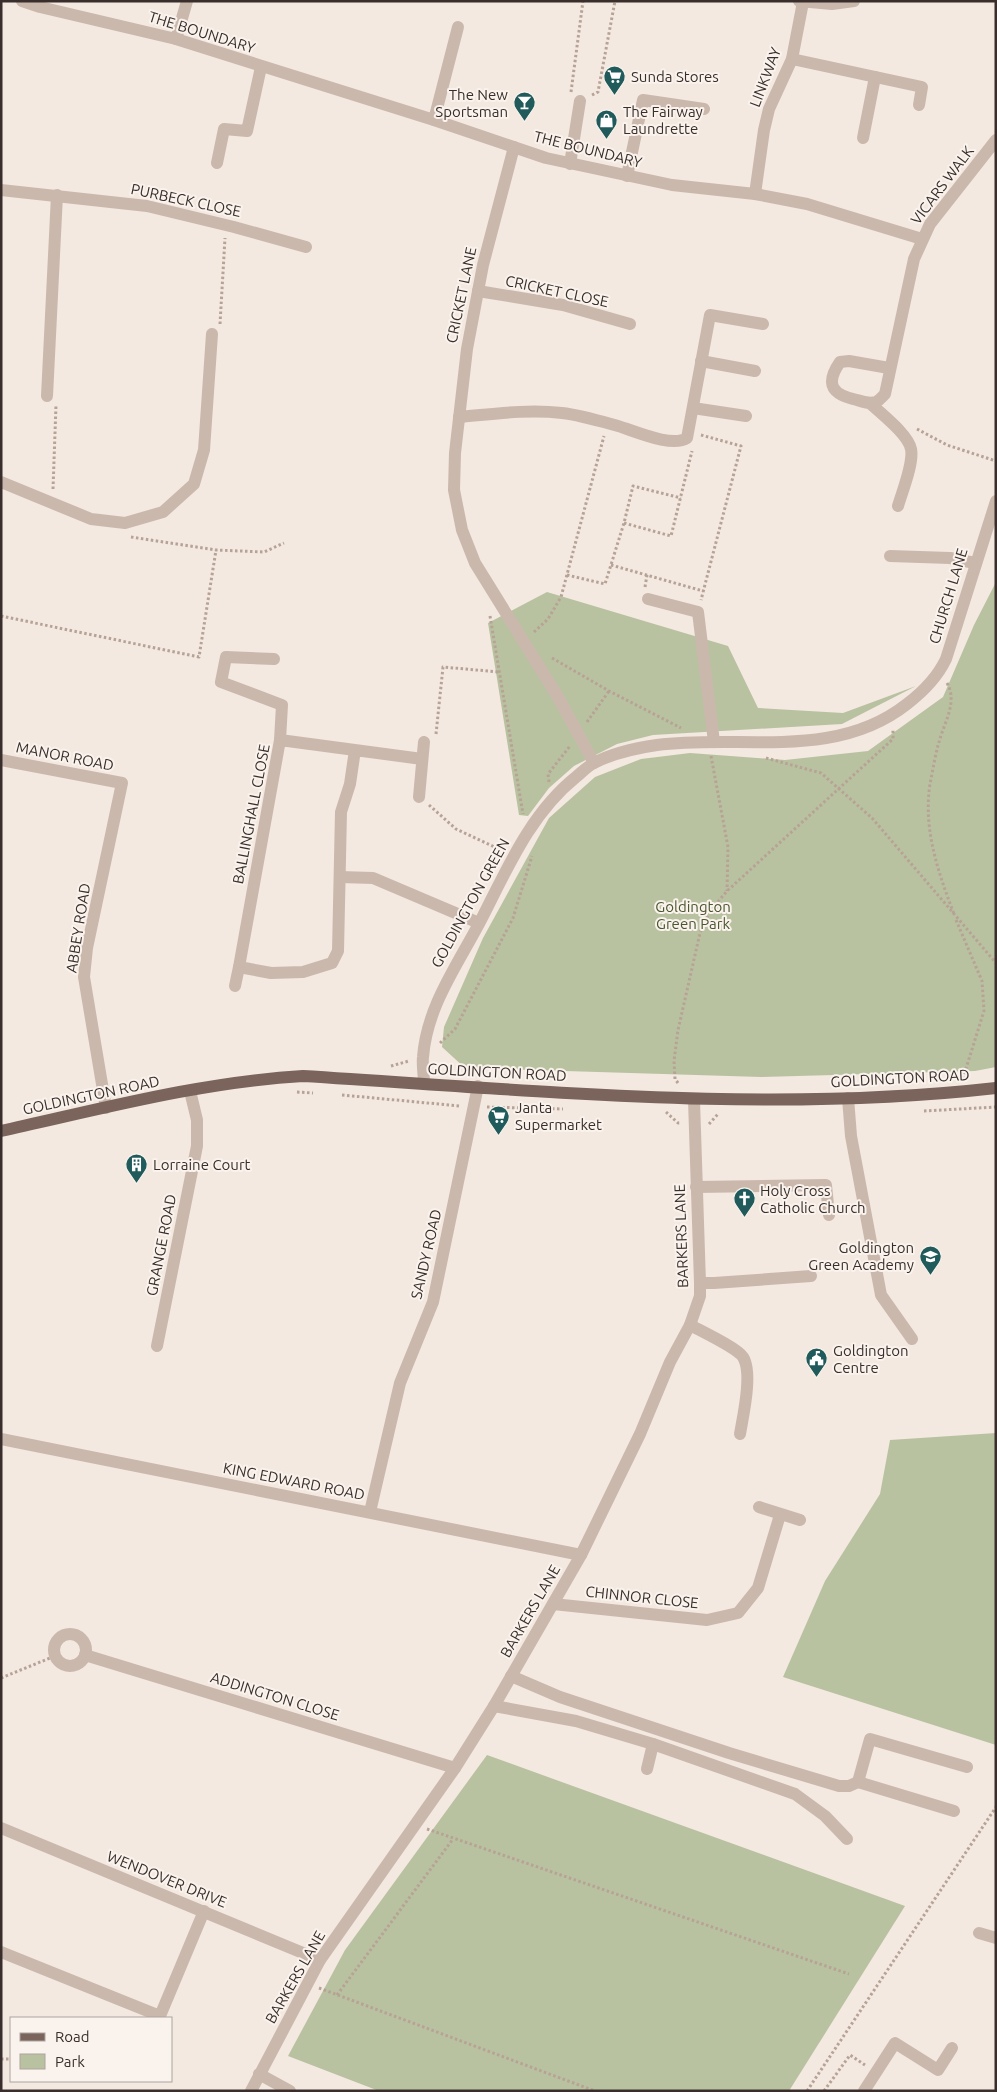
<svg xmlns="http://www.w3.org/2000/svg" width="997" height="2092" font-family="Ubuntu,sans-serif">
<rect width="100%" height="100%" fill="#f3e9e0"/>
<g fill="#b9c2a0">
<path d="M996 582V1067L975 1071 761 1077 465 1068 442 1047 444 1027 483 938 549 818 595 777 641 759 690 753 785 760 868 751 943 697 974 625Z"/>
<path d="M547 592 728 646 758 708 843 713 916 686 842 724 653 735 617 744 574 766 549 788 528 816 519 815 488 623Z"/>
<path d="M996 1433V1745L783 1677 825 1581 880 1494 890 1440Z"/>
<path d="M487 1755 905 1906 789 2091H379L288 2056 345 1950Z"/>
</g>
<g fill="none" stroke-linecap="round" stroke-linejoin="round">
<g stroke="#b7a296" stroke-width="3" stroke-dasharray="2.5 2.5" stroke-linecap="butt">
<path d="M571 92 583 1"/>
<path d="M592 95 598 92 615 1"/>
<path d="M220 324 225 238"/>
<path d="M917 429 947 445 996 461"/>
<path d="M701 435 741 446 701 600"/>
<path d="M53 489 56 405"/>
<path d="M624 523 671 536 692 451"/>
<path d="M131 537 216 550 264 552 284 543"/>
<path d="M611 565 703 591"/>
<path d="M567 575 605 584 624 523 633 486 681 498"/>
<path d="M645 587 647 575"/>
<path d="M1 616 199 657 216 550"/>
<path d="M490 616 523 814"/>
<path d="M534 632 548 619 561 597 604 436"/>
<path d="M552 658 609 691 681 728"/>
<path d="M947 683C958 702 944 723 939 742 935 755 933 770 930 784 923 829 938 872 954 914"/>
<path d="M587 722 609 691"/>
<path d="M436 734 443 667 499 672"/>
<path d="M711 756 728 847 727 891"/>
<path d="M766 758 821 773 872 818 996 963"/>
<path d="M549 782 548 774 570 746"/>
<path d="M429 805 456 829 501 850"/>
<path d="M956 920 982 981 984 1011 963 1078"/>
<path d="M440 1043 455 1029 513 918 532 856"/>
<path d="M391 1066 409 1061"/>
<path d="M678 1083 675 1079 674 1061 678 1030 700 933 710 911 727 891 893 739V730"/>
<path d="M297 1092 313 1093"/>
<path d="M342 1095 460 1106"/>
<path d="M487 1107 563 1109"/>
<path d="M924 1111 996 1107"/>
<path d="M666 1112 678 1123H681"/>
<path d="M709 1124 718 1114"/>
<path d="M1 1678 55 1656"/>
<path d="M427 1829 849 1974"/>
<path d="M319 1988 595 2091"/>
<path d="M337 1995 453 1839"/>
<path d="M1 2059H11"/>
<path d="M807 2091 996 1807"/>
<path d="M824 2091 850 2055 865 2065"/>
</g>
<g stroke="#cbb8ac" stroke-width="12">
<path d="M22 1 40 7 176 39 434 120 546 158 672 185 755 194 807 204 922 239"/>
<path d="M799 1 832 4 854 1"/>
<path d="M176 39 187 1"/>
<path d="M792 59 922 87 919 105"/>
<path d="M434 120 458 27"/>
<path d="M863 138 875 77"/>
<path d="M514 147 483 265 467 349 455 453 454 490 462 530 475 563 558 697 594 763"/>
<path d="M217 163 224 129 247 131 261 67"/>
<path d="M570 164 580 101"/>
<path d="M627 176 643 100 704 109"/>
<path d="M1 190 147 206 234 227 306 247"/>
<path d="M755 194 764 130 769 109 792 59 803 2"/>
<path d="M478 291 563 305 630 324"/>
<path d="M701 361 755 371"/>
<path d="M889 368 849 361 840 362C824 385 833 395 857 400 863 402 869 404 876 402 880 400 882 397 885 394L914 259 930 224 996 140"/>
<path d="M47 396 57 195"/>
<path d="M870 403C881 414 908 434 911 449 914 463 902 492 898 506"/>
<path d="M693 408 746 416"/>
<path d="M459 417C493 414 528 409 562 413 580 415 600 421 618 426 635 431 672 448 687 438L710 315 763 324"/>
<path d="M1 482 91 519 125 523 163 512 194 484 204 450 212 334"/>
<path d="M890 556 950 558 975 563"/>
<path d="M648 599 698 612 714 742"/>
<path d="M274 659 226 657 221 682 282 705 280 740"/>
<path d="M355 750 350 784 341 812 338 951 332 963 303 972 271 973 239 967 280 740 422 759"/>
<path d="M1 760 122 783 87 948 84 977 106 1108"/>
<path d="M419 797 424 742"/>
<path d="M340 877 373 878 479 923"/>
<path d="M235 986 239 967"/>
<path d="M424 1084C424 1075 422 1065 423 1057 427 1005 459 963 482 918 508 867 531 813 576 777 582 772 588 766 594 763 613 753 636 748 657 745 741 734 835 761 907 704 924 691 937 678 946 659L996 501"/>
<path d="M848 1098 851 1136 881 1295 912 1339"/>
<path d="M696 1187 826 1185 829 1215"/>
<path d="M700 1283H714L811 1276"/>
<path d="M690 1325C701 1331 737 1348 743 1357 753 1373 743 1416 740 1434"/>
<path d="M157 1346 197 1146V1120L190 1091"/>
<path d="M1 1439 581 1555"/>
<path d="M759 1507 800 1520"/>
<path d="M370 1512 400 1383 433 1302 478 1086"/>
<path d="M553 1604 707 1620 738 1613 758 1588 780 1515"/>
<circle cx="70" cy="1650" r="16"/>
<path d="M85 1655 455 1768"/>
<path d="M511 1676 560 1697 729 1753 839 1786H849L858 1782 870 1739 967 1767"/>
<path d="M494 1706 576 1721 653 1744 795 1794 825 1816 847 1839"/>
<path d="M647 1769 653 1744"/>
<path d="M858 1782 954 1811"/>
<path d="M1 1828 320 1960"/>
<path d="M979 1933 996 1938"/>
<path d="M1 1952 160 2016 204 1911"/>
<path d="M259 2074 290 2091"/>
<path d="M251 2091 320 1960 455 1768 494 1706 581 1555 640 1434 670 1362 690 1325 700 1296V1283L694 1100"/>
<path d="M864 2091 895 2043 938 2070 952 2048"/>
</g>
<path stroke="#7b645c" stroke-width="12" d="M1 1131C101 1109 201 1082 303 1076 533 1090 766 1114 996 1088"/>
</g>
<defs>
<symbol id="supermarket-pin" viewBox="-11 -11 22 30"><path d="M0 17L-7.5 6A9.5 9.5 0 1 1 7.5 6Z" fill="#205a5a" stroke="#faf3ed"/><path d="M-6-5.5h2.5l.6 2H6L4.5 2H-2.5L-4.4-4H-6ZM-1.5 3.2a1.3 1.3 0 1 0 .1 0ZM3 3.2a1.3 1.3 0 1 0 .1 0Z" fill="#fff"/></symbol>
<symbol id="bar-pin" viewBox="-11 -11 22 30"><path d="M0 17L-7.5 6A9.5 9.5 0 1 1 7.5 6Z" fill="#205a5a" stroke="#faf3ed"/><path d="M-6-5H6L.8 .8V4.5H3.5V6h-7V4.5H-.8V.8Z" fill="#fff"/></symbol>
<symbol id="shop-pin" viewBox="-11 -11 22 30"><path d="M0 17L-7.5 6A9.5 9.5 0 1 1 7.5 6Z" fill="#205a5a" stroke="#faf3ed"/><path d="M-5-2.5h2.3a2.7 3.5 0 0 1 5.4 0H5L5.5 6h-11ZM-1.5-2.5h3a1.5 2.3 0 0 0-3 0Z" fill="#fff"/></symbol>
<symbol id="building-pin" viewBox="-11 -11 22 30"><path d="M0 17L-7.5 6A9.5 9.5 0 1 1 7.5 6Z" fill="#205a5a" stroke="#faf3ed"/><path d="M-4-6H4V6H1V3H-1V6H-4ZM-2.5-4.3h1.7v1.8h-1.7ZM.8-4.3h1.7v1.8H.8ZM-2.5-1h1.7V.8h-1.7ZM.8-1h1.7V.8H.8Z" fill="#fff"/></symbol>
<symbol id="church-pin" viewBox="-11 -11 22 30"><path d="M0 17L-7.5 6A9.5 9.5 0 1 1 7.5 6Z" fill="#205a5a" stroke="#faf3ed"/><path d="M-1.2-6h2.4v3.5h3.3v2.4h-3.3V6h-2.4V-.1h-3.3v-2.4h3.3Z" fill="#fff"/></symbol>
<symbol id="school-pin" viewBox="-11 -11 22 30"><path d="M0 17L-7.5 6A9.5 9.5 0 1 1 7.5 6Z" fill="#205a5a" stroke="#faf3ed"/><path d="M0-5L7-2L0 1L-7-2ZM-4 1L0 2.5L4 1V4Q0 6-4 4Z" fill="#fff"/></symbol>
<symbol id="civic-pin" viewBox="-11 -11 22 30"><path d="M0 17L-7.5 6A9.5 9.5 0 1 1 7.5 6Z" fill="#205a5a" stroke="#faf3ed"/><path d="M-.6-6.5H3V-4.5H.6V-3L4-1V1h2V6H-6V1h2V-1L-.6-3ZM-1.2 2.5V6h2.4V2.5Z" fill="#fff"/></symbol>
</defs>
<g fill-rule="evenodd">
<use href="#supermarket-pin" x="602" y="64" width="25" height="34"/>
<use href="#bar-pin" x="512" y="90" width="25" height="34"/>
<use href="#shop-pin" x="594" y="108" width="25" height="34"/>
<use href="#supermarket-pin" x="486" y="1104" width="25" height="34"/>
<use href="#building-pin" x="124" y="1152" width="25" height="34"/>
<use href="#church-pin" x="732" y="1186" width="25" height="34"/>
<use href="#school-pin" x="918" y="1244" width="25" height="34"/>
<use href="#civic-pin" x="804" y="1346" width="25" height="34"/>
</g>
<g text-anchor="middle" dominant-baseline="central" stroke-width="4" stroke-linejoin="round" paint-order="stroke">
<g font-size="15" fill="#392e2b" stroke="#faf3ed">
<text transform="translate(202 32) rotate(17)">THE BOUNDARY</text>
<text transform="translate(765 77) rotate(-69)">LINKWAY</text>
<text transform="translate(588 149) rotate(14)">THE BOUNDARY</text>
<text transform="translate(942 185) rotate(-53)">VICARS WALK</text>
<text transform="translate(186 200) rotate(12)">PURBECK CLOSE</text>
<text transform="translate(557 291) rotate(12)">CRICKET CLOSE</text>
<text transform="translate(461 295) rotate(-78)">CRICKET LANE</text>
<text transform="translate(948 596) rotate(-73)">CHURCH LANE</text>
<text transform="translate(65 756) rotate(11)">MANOR ROAD</text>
<text transform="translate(251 814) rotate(-79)">BALLINGHALL CLOSE</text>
<text transform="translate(470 903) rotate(-61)">GOLDINGTON GREEN</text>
<text transform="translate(78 928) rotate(-81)">ABBEY ROAD</text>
<text transform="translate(497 1072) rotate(3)">GOLDINGTON ROAD</text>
<text transform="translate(900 1078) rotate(-3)">GOLDINGTON ROAD</text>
<text transform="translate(91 1095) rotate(-12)">GOLDINGTON ROAD</text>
<text transform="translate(681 1236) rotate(-92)">BARKERS LANE</text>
<text transform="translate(161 1245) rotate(-79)">GRANGE ROAD</text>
<text transform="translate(426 1254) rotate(-77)">SANDY ROAD</text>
<text transform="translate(294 1481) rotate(11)">KING EDWARD ROAD</text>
<text transform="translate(642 1597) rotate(6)">CHINNOR CLOSE</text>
<text transform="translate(530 1611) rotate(-60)">BARKERS LANE</text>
<text transform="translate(275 1696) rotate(17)">ADDINGTON CLOSE</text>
<text transform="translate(167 1879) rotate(22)">WENDOVER DRIVE</text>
<text transform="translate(295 1977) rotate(-60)">BARKERS LANE</text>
</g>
<g font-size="15" fill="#392e2b" stroke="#faf3ed" text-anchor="start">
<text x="631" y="76">Sunda Stores</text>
<text x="508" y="94" text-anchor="end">The New<tspan x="508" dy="17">Sportsman</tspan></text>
<text x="623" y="111">The Fairway<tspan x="623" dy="17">Laundrette</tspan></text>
<text x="515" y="1107">Janta<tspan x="515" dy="17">Supermarket</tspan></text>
<text x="153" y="1164">Lorraine Court</text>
<text x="760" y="1190">Holy Cross<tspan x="760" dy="17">Catholic Church</tspan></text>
<text x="914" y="1247" text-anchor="end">Goldington<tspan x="914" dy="17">Green Academy</tspan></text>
<text x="833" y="1350">Goldington<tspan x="833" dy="17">Centre</tspan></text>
</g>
<g font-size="15" fill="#4b572f" stroke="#faf3ed">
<text x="693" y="906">Goldington<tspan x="693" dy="17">Green Park</tspan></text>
</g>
</g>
<rect width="997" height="2092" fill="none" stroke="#392e2b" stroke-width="5"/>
<rect x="10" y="2017" width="162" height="65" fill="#faf3ed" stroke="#ada49f"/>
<rect x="20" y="2033" width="25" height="8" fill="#7b645c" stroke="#ada49f"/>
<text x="55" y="2042" font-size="15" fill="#392e2b">Road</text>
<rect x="20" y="2054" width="25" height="15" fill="#b9c2a0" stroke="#ada49f"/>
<text x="55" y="2067" font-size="15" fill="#392e2b">Park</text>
</svg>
